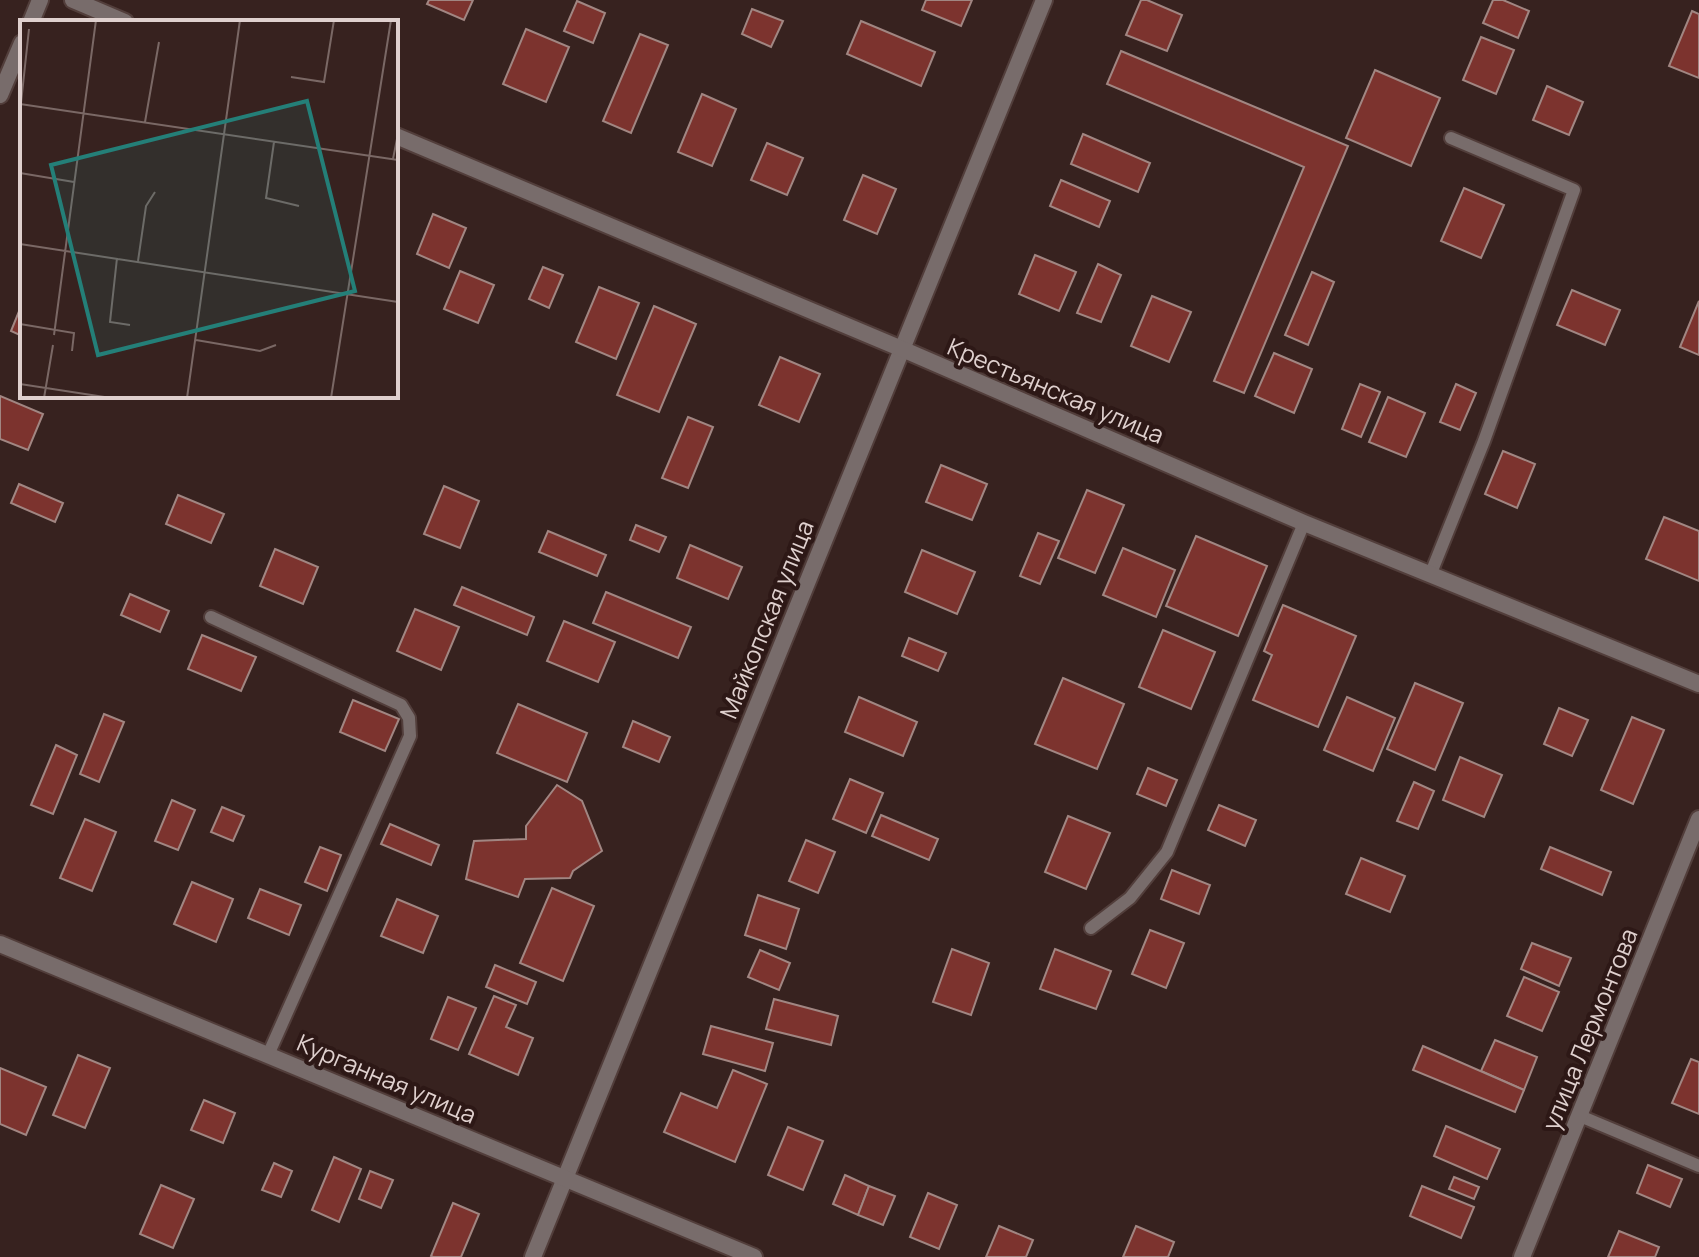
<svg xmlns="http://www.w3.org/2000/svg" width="1699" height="1257" font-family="Manrope,sans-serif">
<rect width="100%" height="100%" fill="#37221f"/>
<g fill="#7c332e" stroke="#a18682" stroke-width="2">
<path d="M429 0H473L464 20 427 4Z"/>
<path d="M926 0H972L961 26 922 10Z"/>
<path d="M1141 0H1147L1182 15 1167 51 1126 35Z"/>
<path d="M1493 0H1503L1529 11 1518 38 1483 23Z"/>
<path d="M577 1 605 13 593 43 564 31Z"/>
<path d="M752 9 783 21 771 47 742 34Z"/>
<path d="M1692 11 1699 14V78L1669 66Z"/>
<path d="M861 21 935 52 921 86 847 54Z"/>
<path d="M526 29 569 47 546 102 503 84Z"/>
<path d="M640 34 668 45 631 133 603 121Z"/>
<path d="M1481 37 1514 50 1496 94 1463 80Z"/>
<path d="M1121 51 1348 146 1244 393 1214 381 1304 167 1107 84Z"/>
<path d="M1375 70 1440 98 1411 166 1346 138Z"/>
<path d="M1547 86 1583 102 1569 135 1533 120Z"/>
<path d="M702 94 736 109 712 166 678 152Z"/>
<path d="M1083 134 1150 163 1138 192 1071 164Z"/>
<path d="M767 143 803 158 787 195 751 180Z"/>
<path d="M863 175 896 189 877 234 844 220Z"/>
<path d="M1061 180 1110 201 1099 227 1050 206Z"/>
<path d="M1464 188 1504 205 1481 258 1441 241Z"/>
<path d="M433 214 466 228 449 268 417 254Z"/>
<path d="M1035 255 1076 272 1059 311 1019 294Z"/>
<path d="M1098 264 1121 275 1101 322 1077 313Z"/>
<path d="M543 267 563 275 549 308 529 299Z"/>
<path d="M460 271 494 285 478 323 444 309Z"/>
<path d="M1312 272 1334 282 1308 345 1285 335Z"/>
<path d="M599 287 639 303 616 359 576 342Z"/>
<path d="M1572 290 1620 310 1605 345 1557 325Z"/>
<path d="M1152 296 1191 312 1169 362 1131 346Z"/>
<path d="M1699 301V355L1680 347Z"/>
<path d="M22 304V336L11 331Z"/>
<path d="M654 306 696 324 659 412 617 395Z"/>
<path d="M1274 353 1312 369 1294 413 1255 396Z"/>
<path d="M780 357 820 374 799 422 759 405Z"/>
<path d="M1360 384 1380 392 1361 437 1342 429Z"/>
<path d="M1456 384 1476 393 1460 430 1440 422Z"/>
<path d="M0 396 43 414 28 450 0 439Z"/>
<path d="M1388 397 1425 413 1406 457 1369 442Z"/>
<path d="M688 417 713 427 688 488 662 478Z"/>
<path d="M1503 451 1535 464 1517 508 1485 494Z"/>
<path d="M941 465 987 484 972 520 926 502Z"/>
<path d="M19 484 63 503 55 522 11 503Z"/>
<path d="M444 486 479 501 460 548 424 534Z"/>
<path d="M1087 490 1124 505 1095 573 1058 558Z"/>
<path d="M178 495 224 514 211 543 166 524Z"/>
<path d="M1664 517 1699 531V581L1646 559Z"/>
<path d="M636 525 666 537 659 552 630 540Z"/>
<path d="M548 531 606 555 597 576 539 552Z"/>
<path d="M1038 533 1059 541 1040 584 1020 576Z"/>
<path d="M1196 536 1267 566 1238 636 1166 606Z"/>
<path d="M690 545 742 567 728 599 677 578Z"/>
<path d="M1123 548 1175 570 1156 617 1103 595Z"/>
<path d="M275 549 318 567 303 604 260 586Z"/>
<path d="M922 550 975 572 957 614 905 592Z"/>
<path d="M462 587 534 617 527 635 454 605Z"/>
<path d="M606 592 691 627 678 658 593 623Z"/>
<path d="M130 594 169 611 160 632 121 615Z"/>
<path d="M1283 605 1356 636 1318 727 1253 700 1272 655 1264 651Z"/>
<path d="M415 609 459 627 441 670 397 651Z"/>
<path d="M564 621 615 642 598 682 547 661Z"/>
<path d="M1163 630 1215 652 1191 709 1139 687Z"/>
<path d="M202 635 256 657 241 691 188 669Z"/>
<path d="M909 638 946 653 938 671 902 656Z"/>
<path d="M1063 678 1124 704 1097 769 1035 744Z"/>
<path d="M1415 683 1463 703 1435 770 1387 749Z"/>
<path d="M859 697 917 722 903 756 845 732Z"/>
<path d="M1347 697 1395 718 1373 771 1324 750Z"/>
<path d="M353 700 399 719 385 751 340 732Z"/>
<path d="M518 704 587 733 567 782 497 753Z"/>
<path d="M1559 708 1588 720 1572 756 1544 744Z"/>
<path d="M104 714 124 722 99 782 80 774Z"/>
<path d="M1632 717 1664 730 1633 804 1601 790Z"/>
<path d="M633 721 670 737 659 762 623 747Z"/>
<path d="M56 745 77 755 53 814 31 805Z"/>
<path d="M1460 757 1502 775 1484 817 1443 800Z"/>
<path d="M1148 768 1177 780 1166 806 1137 794Z"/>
<path d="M850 779 883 793 866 833 833 819Z"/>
<path d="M1414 782 1434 791 1418 829 1397 821Z"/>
<path d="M557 785 582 801 602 851 573 871 570 878 525 879 518 897 466 879 474 841 526 839V826Z"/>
<path d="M172 800 195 810 178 850 155 841Z"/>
<path d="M1219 805 1256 820 1245 846 1208 830Z"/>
<path d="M222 807 244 816 233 841 211 832Z"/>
<path d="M881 815 938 839 929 860 872 836Z"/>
<path d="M1068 816 1110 833 1086 889 1045 872Z"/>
<path d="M85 819 116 832 92 891 60 878Z"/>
<path d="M390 824 439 845 431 865 381 844Z"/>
<path d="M806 840 835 852 818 893 789 881Z"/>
<path d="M320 847 341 855 327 891 305 882Z"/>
<path d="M1550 847 1611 872 1602 895 1541 869Z"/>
<path d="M1361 858 1405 876 1390 912 1346 894Z"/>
<path d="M1172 870 1210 885 1199 914 1161 899Z"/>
<path d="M192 882 233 899 216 942 174 924Z"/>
<path d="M552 888 594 906 563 981 520 963Z"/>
<path d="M260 889 301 905 289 935 248 918Z"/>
<path d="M758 895 799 909 786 949 745 935Z"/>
<path d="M397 899 438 916 423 953 381 936Z"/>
<path d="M1150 930 1184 943 1166 988 1132 974Z"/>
<path d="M1532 943 1571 958 1559 986 1521 969Z"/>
<path d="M952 949 989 963 971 1015 933 1002Z"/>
<path d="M1055 949 1111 971 1096 1009 1040 989Z"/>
<path d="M760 950 790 963 779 990 748 977Z"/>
<path d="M495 965 536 982 527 1004 486 987Z"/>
<path d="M1524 977 1559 992 1542 1031 1507 1016Z"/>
<path d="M494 996 516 1005 506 1027 533 1038 518 1075 469 1054Z"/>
<path d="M448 997 476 1008 458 1050 431 1039Z"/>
<path d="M774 999 838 1016 831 1045 766 1029Z"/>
<path d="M711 1026 773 1043 765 1071 703 1054Z"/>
<path d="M1495 1040 1537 1057 1524 1090 1481 1071Z"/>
<path d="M1423 1046 1524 1090 1515 1112 1413 1070Z"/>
<path d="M78 1055 110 1068 85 1128 53 1115Z"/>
<path d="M1691 1059 1699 1062V1114L1672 1103Z"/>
<path d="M0 1068 46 1087 26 1135 0 1124Z"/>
<path d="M733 1070 767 1084 735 1162 664 1132 681 1093 717 1108Z"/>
<path d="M204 1100 235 1113 223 1143 191 1130Z"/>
<path d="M1446 1126 1500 1149 1487 1179 1434 1156Z"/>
<path d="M788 1127 823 1141 803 1190 768 1175Z"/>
<path d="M334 1157 361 1169 339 1222 312 1210Z"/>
<path d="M274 1163 292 1171 281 1197 262 1190Z"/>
<path d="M1648 1165 1682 1179 1670 1207 1637 1193Z"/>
<path d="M370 1171 393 1180 381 1208 359 1199Z"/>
<path d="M845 1175 869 1186 858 1215 833 1204Z"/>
<path d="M1454 1177 1479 1187 1474 1199 1449 1189Z"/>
<path d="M161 1185 194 1199 173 1248 140 1234Z"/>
<path d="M869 1186 895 1196 883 1225 858 1215Z"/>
<path d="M1422 1186 1474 1207 1461 1238 1410 1216Z"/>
<path d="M928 1193 957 1205 939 1249 910 1237Z"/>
<path d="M453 1203 479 1214 461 1257H433L431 1256Z"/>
<path d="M999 1226 1033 1240 1026 1257H986Z"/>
<path d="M1136 1226 1174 1242 1168 1257H1123Z"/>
<path d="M1619 1231 1659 1247 1655 1257H1608Z"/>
</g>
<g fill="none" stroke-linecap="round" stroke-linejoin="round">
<defs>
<g id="service">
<path d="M1431 573 1484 441 1574 190 1451 138"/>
<path d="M211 617 401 705 409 718 410 736 268 1055"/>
<path d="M1091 928 1130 898 1167 852 1304 523"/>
<path d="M1580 1116 1699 1166"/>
</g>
<g id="minor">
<path d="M533 1257 1044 0"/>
<path d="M1522 1257 1699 819"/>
</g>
<g id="tertiary">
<path d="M73 0 125 22"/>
<path d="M31 22 40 0"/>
<path d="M0 95 22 43"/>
<path d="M396 136 902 349 1304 523 1699 684"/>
<path d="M0 944 754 1257"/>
</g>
</defs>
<use href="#service" stroke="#523e3b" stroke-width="16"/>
<use href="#minor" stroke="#523e3b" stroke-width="20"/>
<use href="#tertiary" stroke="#523e3b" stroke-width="20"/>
<use href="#service" stroke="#786c6b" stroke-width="12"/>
<use href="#minor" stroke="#786c6b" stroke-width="16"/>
<use href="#tertiary" stroke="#786c6b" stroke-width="16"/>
</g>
<g text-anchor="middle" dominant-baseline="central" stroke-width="8" stroke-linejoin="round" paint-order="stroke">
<g font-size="24" fill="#dfd0ce" stroke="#2d1816">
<text transform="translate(1056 390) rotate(23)">Крестьянская улица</text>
<text transform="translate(766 619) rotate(-68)">Майкопская улица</text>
<text transform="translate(1589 1029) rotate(-68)">улица Лермонтова</text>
<text transform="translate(387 1078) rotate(23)">Курганная улица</text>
</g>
</g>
<g transform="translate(20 20)">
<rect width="378" height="378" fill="#37221f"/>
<path fill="none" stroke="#7a6865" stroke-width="2" d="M271 57 304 62 314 0M1 83 9 9M0 84 378 140M125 102 139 22M254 122 246 178 279 186M373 139 378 114M0 153 54 162M0 224 378 282M97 238 90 302 110 305M118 241 126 186 135 172M0 304 54 313 52 331M34 315 76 0M176 320 240 331 256 325M0 364 91 378M24 378 33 325M167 378 220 0M311 378 371 0"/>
<path fill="#247f78" fill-opacity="0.15" stroke="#247f78" stroke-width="4" d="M287 81 335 271 78 335 31 145Z"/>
<rect width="378" height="378" fill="none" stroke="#dfd0ce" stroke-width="4"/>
</g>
</svg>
